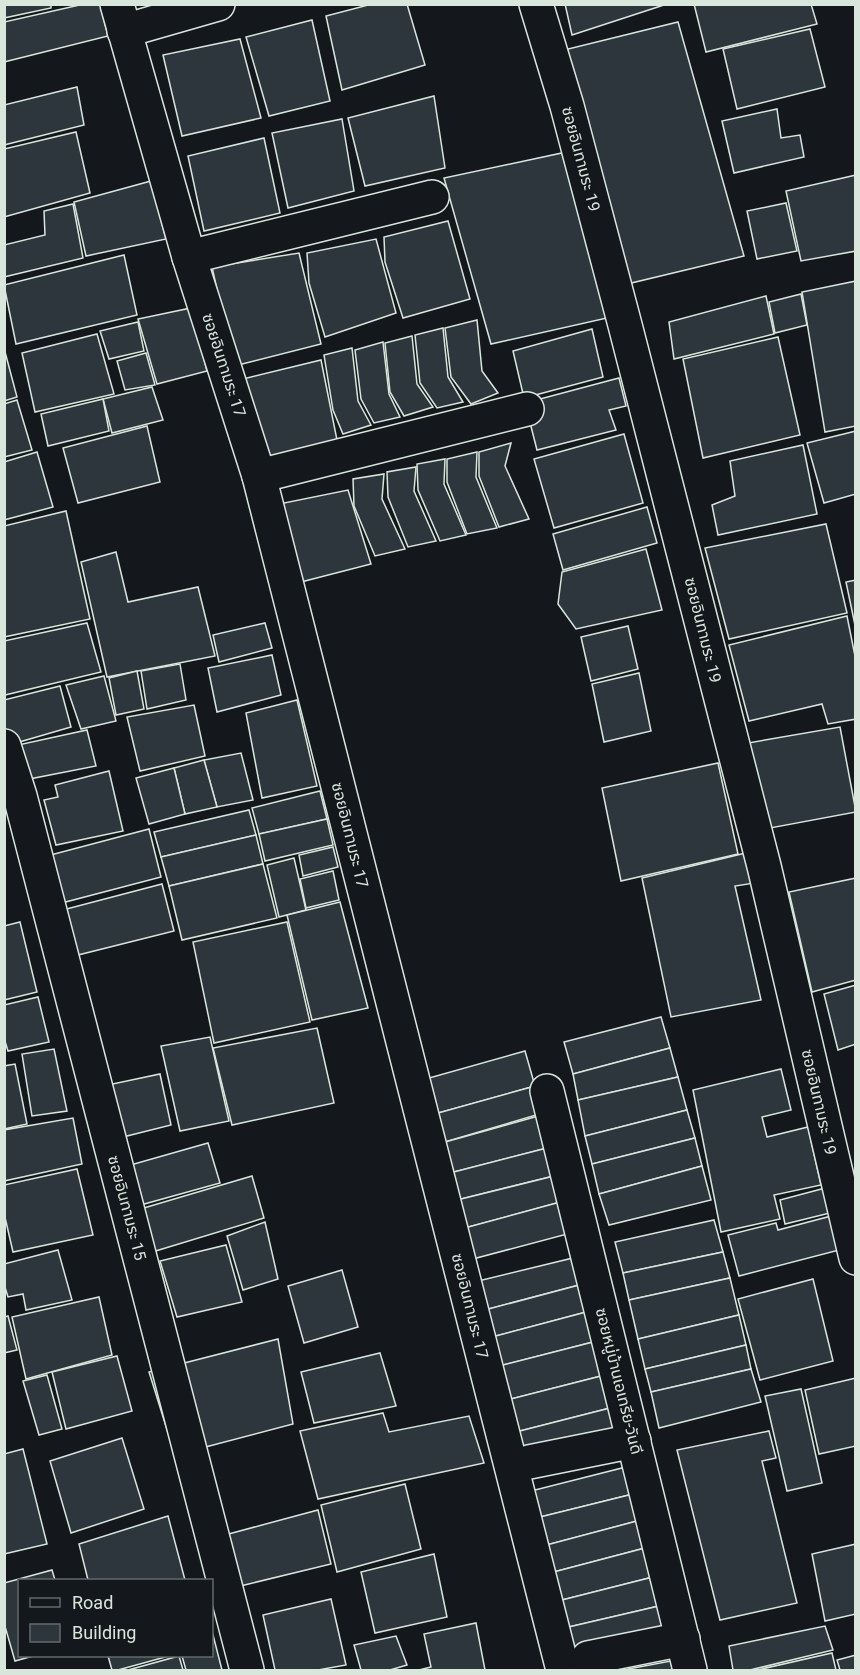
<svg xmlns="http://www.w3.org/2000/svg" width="860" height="1675" font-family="Roboto,'Noto Sans Thai',sans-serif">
<rect width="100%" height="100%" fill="#14181c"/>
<g fill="#2c363c" stroke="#d8e6dc" stroke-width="1.5">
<path d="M4 4H51V8L4 18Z"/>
<path d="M84 4H100L108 36 4 62V22Z"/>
<path d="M372 4H407L425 65 342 90 326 16Z"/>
<path d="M565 4H667L572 35Z"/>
<path d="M694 4H811L817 24 706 52Z"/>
<path d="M312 20 330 101 269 116 246 37Z"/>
<path d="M678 22 744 256 627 284 564 50Z"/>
<path d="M810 29 825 87 737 109 723 49Z"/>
<path d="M240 39 261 118 182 136 163 55Z"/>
<path d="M77 87 84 125 4 145V105Z"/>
<path d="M434 96 445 168 365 186 348 118Z"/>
<path d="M777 109 781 138 800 135 804 157 734 173 722 121Z"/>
<path d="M342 119 354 191 288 208 272 133Z"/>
<path d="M76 132 90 193 4 217V149Z"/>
<path d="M264 138 280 213 204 231 188 156Z"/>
<path d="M562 153 607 318 491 344 444 178Z"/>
<path d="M856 175V251L801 261 786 191Z"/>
<path d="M151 181 166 239 86 256 74 202Z"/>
<path d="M786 203 797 251 757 259 747 211Z"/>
<path d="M73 204 83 258 4 277V245L45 235 44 211Z"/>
<path d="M448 221 470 299 403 318 385 262 384 237Z"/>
<path d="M376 239 396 313 325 337 309 283 307 253Z"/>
<path d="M299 253 321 344 234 366 212 267Z"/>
<path d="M124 255 137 315 16 344 4 285Z"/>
<path d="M856 281V426L825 432 802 292Z"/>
<path d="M801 294 807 325 775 333 769 302Z"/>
<path d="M766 296 774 334 674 359 669 322Z"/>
<path d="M191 308 207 371 157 384 138 319Z"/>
<path d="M477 320 482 371 498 393 471 404 451 377 445 328Z"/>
<path d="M138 322 144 351 109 359 100 331Z"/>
<path d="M443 328 448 377 463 402 437 408 420 383 415 335Z"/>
<path d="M592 329 603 377 524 398 513 351Z"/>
<path d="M97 334 114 394 35 412 22 353Z"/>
<path d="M412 336 417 384 433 407 404 416 390 392 385 343Z"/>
<path d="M778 337 800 435 703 458 683 359Z"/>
<path d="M383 342 389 394 400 417 374 423 361 399 355 350Z"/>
<path d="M4 348 17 397 4 401Z"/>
<path d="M352 348 358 401 371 425 343 434 333 410 324 355Z"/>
<path d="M146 353 155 385 125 390 117 361Z"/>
<path d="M321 360 337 440 264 459 243 379Z"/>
<path d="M619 378 626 406 609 410 616 430 537 450 525 403Z"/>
<path d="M152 387 163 420 112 433 103 399Z"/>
<path d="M103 399 109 431 48 446 41 414Z"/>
<path d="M17 400 32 450 4 457V404Z"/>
<path d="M147 426 160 482 78 503 63 448Z"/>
<path d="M856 431V494L824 503 807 443Z"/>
<path d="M624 434 643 503 554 528 534 459Z"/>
<path d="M511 443 505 466 529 519 499 527 479 476V452Z"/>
<path d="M803 445 817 514 718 535 712 505 735 496 730 461Z"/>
<path d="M37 452 53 507 4 520V462Z"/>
<path d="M477 452 476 477 497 528 467 534 447 482V459Z"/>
<path d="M445 459 444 484 466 535 440 541 418 490 417 464Z"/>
<path d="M416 467 414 491 436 541 408 547 388 497 387 472Z"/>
<path d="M384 474 382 499 405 549 375 556 354 506 353 479Z"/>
<path d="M348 490 371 564 297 583 279 504Z"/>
<path d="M647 507 657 543 563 570 553 534Z"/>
<path d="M66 511 90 619 4 637V526Z"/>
<path d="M826 524 847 613 729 639 705 548Z"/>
<path d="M646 549 662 610 576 629 558 604 562 572Z"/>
<path d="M116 552 128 602 198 587 215 656 107 677 81 562Z"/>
<path d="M856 580V630L846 582Z"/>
<path d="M847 616 856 661V719L828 724 822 704 749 721 729 645Z"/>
<path d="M87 623 101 672 5 695 4 641Z"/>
<path d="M265 623 272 648 219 662 213 635Z"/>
<path d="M628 626 638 669 591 681 581 637Z"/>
<path d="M272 655 281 695 217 712 208 668Z"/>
<path d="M180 664 186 700 147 709 141 671Z"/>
<path d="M137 671 144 709 116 715 109 678Z"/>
<path d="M639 673 651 731 604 742 592 684Z"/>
<path d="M104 676 116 721 81 729 66 685Z"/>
<path d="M60 686 71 727 9 745 4 726V700Z"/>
<path d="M297 700 317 786 262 798 246 713Z"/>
<path d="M194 705 205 756 140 771 127 717Z"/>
<path d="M840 727 856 812 765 829 748 743Z"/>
<path d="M87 730 96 766 24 780 18 745Z"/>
<path d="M241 753 253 800 217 807 204 760Z"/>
<path d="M204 760 217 807 185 814 174 768Z"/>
<path d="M718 763 738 854 621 881 602 788Z"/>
<path d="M174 768 185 814 149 824 136 778Z"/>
<path d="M109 771 123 831 56 845 44 800 58 797 55 785Z"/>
<path d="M320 791 327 819 259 834 252 808Z"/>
<path d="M249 810 256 835 161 857 154 832Z"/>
<path d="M327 819 333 845 265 861 259 834Z"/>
<path d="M149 829 161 877 54 905 43 857Z"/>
<path d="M256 835 263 864 169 886 161 857Z"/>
<path d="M333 847 338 867 303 876 299 855Z"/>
<path d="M754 851 761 882 735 886 761 1000 671 1017 642 878Z"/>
<path d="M294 858 306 910 279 917 267 865Z"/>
<path d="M263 864 277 918 182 940 169 886Z"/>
<path d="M333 871 339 900 306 908 300 879Z"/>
<path d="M856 878V980L812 992 789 892Z"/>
<path d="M162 884 174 931 66 958 55 912Z"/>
<path d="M340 902 368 1008 312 1020 287 915Z"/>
<path d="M20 922 37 992 4 1000V926Z"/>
<path d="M287 922 310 1022 214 1043 193 942Z"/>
<path d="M856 985V1044L838 1050 824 994Z"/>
<path d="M38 997 49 1042 8 1051 4 1038V1005Z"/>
<path d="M661 1017 670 1048 573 1074 564 1042Z"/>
<path d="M317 1028 334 1103 232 1125 213 1048Z"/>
<path d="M210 1037 229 1121 180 1131 161 1046Z"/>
<path d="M670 1048 678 1077 578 1100 573 1074Z"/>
<path d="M54 1049 67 1111 32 1116 22 1054Z"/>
<path d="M525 1051 535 1086 431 1115 422 1080Z"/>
<path d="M15 1064 27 1124 4 1129V1066Z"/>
<path d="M781 1069 791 1110 762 1117 767 1137 808 1127 821 1185 774 1195 780 1219 721 1232 693 1090Z"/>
<path d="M160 1074 171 1125 115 1139 103 1086Z"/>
<path d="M678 1077 687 1110 585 1136 578 1100Z"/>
<path d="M535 1086 543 1113 438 1144 431 1115Z"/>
<path d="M687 1110 695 1138 592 1164 585 1136Z"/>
<path d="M542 1115 551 1147 446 1174 438 1144Z"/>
<path d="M73 1118 82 1164 4 1181V1130Z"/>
<path d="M695 1138 702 1166 599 1194 592 1164Z"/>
<path d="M208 1143 220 1183 137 1206 127 1166Z"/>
<path d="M551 1147 558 1175 453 1201 446 1174Z"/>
<path d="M702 1166 711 1200 609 1225 599 1194Z"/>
<path d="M77 1169 93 1235 13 1252 4 1213V1185Z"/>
<path d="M558 1175 564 1201 461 1229 453 1201Z"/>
<path d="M252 1176 264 1218 149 1253 137 1210Z"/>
<path d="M829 1187 834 1212 785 1224 780 1200Z"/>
<path d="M564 1201 571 1233 469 1260 461 1229Z"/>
<path d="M835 1215 843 1249 739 1276 728 1235 776 1223 778 1230Z"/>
<path d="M714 1220 723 1252 623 1273 615 1242Z"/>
<path d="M265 1222 278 1279 243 1290 227 1236Z"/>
<path d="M226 1245 242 1302 177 1317 160 1261Z"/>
<path d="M58 1250 72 1300 26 1310 23 1294 8 1297 4 1284V1264Z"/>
<path d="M723 1252 730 1278 629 1300 623 1273Z"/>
<path d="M577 1257 583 1284 481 1311 474 1282Z"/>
<path d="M342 1270 358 1327 304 1343 288 1286Z"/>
<path d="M730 1278 739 1315 638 1339 629 1300Z"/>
<path d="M813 1279 833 1361 760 1380 738 1299Z"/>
<path d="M583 1284 590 1311 488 1338 481 1311Z"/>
<path d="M99 1297 112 1355 26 1379 12 1317Z"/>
<path d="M590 1311 597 1341 495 1367 488 1338Z"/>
<path d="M739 1315 746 1345 645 1369 638 1339Z"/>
<path d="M8 1316 17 1350 4 1353V1317Z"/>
<path d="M278 1339 293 1424 175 1455 149 1372Z"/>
<path d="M597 1341 605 1375 503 1401 495 1367Z"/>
<path d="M746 1345 751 1369 651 1392 645 1369Z"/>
<path d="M380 1353 396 1406 314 1423 301 1372Z"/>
<path d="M117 1356 132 1411 66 1429 52 1372Z"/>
<path d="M751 1369 761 1402 659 1428 651 1392Z"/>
<path d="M47 1375 62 1429 39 1435 23 1381Z"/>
<path d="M605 1375 614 1407 512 1433 503 1401Z"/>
<path d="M856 1378V1446L819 1454 805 1390Z"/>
<path d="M801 1389 822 1483 787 1491 765 1396Z"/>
<path d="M614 1407 621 1436 520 1465 512 1433Z"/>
<path d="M383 1413 389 1432 469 1416 484 1463 318 1499 300 1431Z"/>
<path d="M769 1431 776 1458 762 1461 797 1603 720 1620 677 1450Z"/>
<path d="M122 1438 144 1509 71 1533 50 1461Z"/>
<path d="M23 1449 47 1544 4 1554V1454Z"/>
<path d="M626 1467 633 1494 532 1519 527 1492Z"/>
<path d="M405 1484 421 1549 337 1572 321 1505Z"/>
<path d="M633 1494 637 1521 539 1547 532 1519Z"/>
<path d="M318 1510 331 1564 236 1587 221 1536Z"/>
<path d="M168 1516 185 1580H88L79 1544Z"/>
<path d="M637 1521 645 1548 546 1574 539 1547Z"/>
<path d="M856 1544V1614L825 1621 812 1554Z"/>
<path d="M645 1548 653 1577 554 1602 546 1574Z"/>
<path d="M434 1554 447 1617 375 1633 361 1572Z"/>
<path d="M52 1570 55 1580H20V1656H33L15 1661 4 1623V1583Z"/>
<path d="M653 1577 659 1606 560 1629 554 1602Z"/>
<path d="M331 1599 346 1665 318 1670H275L263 1615Z"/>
<path d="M659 1606 664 1634 567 1656 560 1629Z"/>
<path d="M476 1623 485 1670H419L431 1667 424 1634Z"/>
<path d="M825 1626 833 1650 750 1670H733L729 1646Z"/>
<path d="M212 1631 222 1670H186L182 1656H212Z"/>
<path d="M396 1636 407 1665 390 1670H361L354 1645Z"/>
<path d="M832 1653 836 1670H757Z"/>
<path d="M856 1655V1670H840L837 1660Z"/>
<path d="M108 1656H169L118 1670H112Z"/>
<path d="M179 1656 183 1670H128Z"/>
<path d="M676 1660 679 1670H623Z"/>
</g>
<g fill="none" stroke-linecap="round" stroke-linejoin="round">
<defs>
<g id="minor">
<path d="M117 4 189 257 259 476 563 1670"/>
<path d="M536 4 567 106 625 325 764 866 856 1258"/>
<path d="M124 31 218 4"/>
<path d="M189 257 432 197"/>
<path d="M259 476 527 409"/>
<path d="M4 746 20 796 247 1670"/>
<path d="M547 1091 690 1670"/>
<path d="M529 1462 634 1441"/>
<path d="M588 1658 683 1639"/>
</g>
</defs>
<use href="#minor" stroke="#d8e6dc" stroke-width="36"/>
<use href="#minor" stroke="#14181c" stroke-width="33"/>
</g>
<g text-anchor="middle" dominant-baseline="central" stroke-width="4.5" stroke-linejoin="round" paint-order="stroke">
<g font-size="16" fill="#d8e6dc" stroke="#14181c">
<text transform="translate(581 159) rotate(75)">ซอยอินทามระ 19</text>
<text transform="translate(224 365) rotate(72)">ซอยอินทามระ 17</text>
<text transform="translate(703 630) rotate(76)">ซอยอินทามระ 19</text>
<text transform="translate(350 835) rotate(76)">ซอยอินทามระ 17</text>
<text transform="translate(819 1102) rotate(77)">ซอยอินทามระ 19</text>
<text transform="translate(127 1208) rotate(75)">ซอยอินทามระ 15</text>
<text transform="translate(470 1306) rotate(76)">ซอยอินทามระ 17</text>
<text transform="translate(619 1381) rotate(76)">ซอยหมู่บ้านเอเทรีย-วันดี</text>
</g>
</g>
<rect width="860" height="1675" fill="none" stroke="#d8e6dc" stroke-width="12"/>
<rect x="18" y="1579" width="195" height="78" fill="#14181c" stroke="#626a69" stroke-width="1.5"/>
<rect x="30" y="1598" width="30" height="9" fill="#14181c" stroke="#626a69" stroke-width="1.5"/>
<text x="72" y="1609" font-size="18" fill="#d8e6dc">Road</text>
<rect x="30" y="1624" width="30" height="18" fill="#2c363c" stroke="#626a69" stroke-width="1.5"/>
<text x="72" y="1639" font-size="18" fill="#d8e6dc">Building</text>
</svg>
